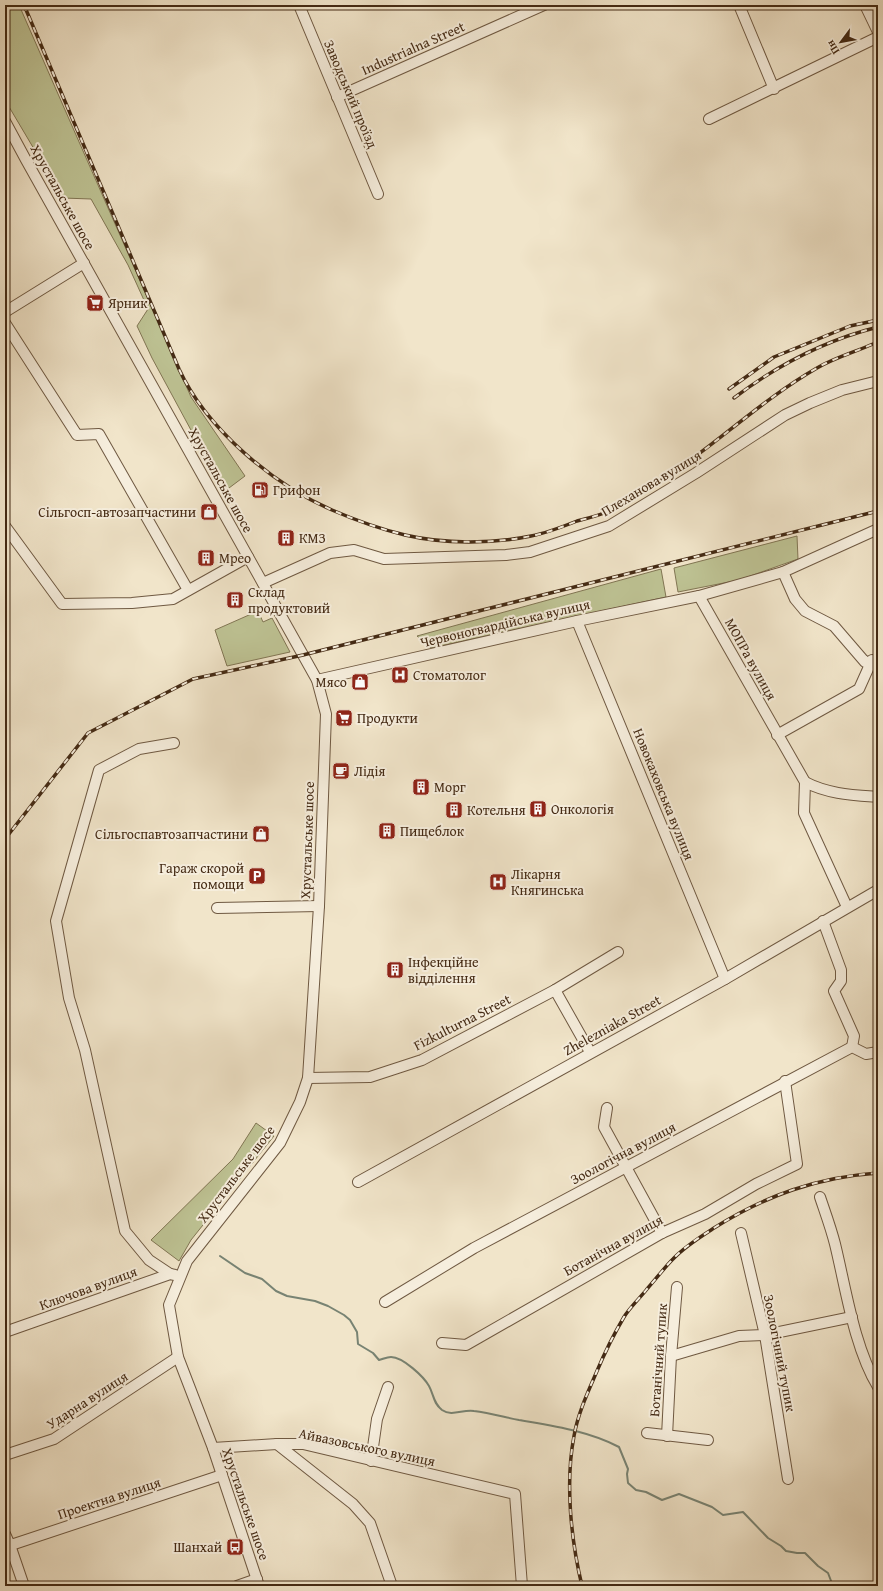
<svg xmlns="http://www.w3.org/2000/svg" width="883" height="1591" font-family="'Gentium Book Plus',serif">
<rect width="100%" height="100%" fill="#f1e5ca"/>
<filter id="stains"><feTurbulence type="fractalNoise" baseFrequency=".005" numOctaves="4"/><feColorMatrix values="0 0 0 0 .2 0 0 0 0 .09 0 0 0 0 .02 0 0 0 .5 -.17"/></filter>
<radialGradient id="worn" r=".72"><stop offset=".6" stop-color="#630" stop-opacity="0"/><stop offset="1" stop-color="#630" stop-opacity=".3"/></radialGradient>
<g fill="#bec394" stroke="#817654">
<path d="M5 5H19L191 397 245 476 225 491 218 480 152 358 137 326 148 309 128 265 91 199 63 198 5 100Z"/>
<path d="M797 536 798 559 739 580 678 592 674 568Z"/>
<path d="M661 569 666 597 431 648 417 636Z"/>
<path d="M258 611 263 622 272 618 290 652 227 666 215 630Z"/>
<path d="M256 1123 274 1136 191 1240 179 1261 151 1240 233 1159Z"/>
</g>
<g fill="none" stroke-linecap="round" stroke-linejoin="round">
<path stroke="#788373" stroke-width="2" d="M220 1256 245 1273 262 1279 276 1291 287 1296 315 1301 328 1306 344 1315 350 1320 357 1332 358 1344 373 1353 379 1360C383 1359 387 1357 391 1357 403 1357 424 1377 429 1386 434 1395 433 1403 442 1410 452 1417 463 1409 474 1411 489 1413 504 1417 519 1420 553 1426 589 1431 619 1447L628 1469 627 1474 628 1483 636 1490 646 1492 662 1500 679 1494 712 1507 723 1515 743 1512 768 1538 781 1546 786 1551 797 1553H805L818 1566 828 1573 833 1586"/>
<defs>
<g id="minor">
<path d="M299 5 378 194"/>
<path d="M739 5 774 89"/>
<path d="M865 5 878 32"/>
<path d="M337 97 544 5"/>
<path d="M709 119 878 37"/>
<path d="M5 121 26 160 317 680 326 714 319 906 308 1078 300 1102 280 1143 187 1261 169 1305 178 1357 213 1448 259 1586"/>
<path d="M5 312 84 263"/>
<path d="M5 323 77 435 99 434 188 590"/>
<path d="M5 526 62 604 132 603 173 599 248 557"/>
<path d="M783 572 795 599 805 611 834 626 865 662 878 661"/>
<path d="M263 583 330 553 354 550 384 559 506 555 530 552 609 526 696 473 785 415 810 403 842 390 878 381"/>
<path d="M699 596 805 782 804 813 847 907"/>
<path d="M577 621 725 979"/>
<path d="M317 680 577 621 699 596 783 572 878 529"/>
<path d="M777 735 859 689 872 660"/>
<path d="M805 782C828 794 852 795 878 797"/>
<path d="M217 908 319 906"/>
<path d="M823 921 841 970V981L834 991 854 1036 852 1047"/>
<path d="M555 990 590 1052"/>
<path d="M308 1078 370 1077 422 1060 555 990 618 952"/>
<path d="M607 1108 604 1127 662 1233"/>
<path d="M358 1182 725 979 878 890"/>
<path d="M820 1197C825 1212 831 1228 835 1244 846 1289 854 1347 878 1387"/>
<path d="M741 1233 765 1335 788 1479"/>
<path d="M170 1274 149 1260 125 1231 85 1050 69 998 56 921 99 770 139 749 174 743"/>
<path d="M385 1302 474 1248 852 1047 866 1054 878 1052"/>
<path d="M5 1332 170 1274 175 1275"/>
<path d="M442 1343 466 1345 662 1233 705 1214 756 1184 797 1164 785 1081"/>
<path d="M671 1356 739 1336 765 1335 852 1317"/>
<path d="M647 1433 708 1440"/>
<path d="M667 1436 671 1356 677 1287"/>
<path d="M277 1444 353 1504 370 1523 392 1586"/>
<path d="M213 1448 277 1444H303L515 1494 522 1586"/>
<path d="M5 1455 54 1439 178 1357"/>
<path d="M371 1461 377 1419 388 1387"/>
<path d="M5 1534 10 1545 24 1586"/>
<path d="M5 1547 222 1475"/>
<path d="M237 1586 257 1579"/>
</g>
</defs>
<use href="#minor" stroke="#6f5942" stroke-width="12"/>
<use href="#minor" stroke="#f6eedd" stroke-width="10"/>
<defs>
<g id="rail">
<path d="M24 5 179 369C206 428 272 484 332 510 355 520 380 529 405 535 443 544 493 544 531 536 547 533 562 527 577 521 589 518 601 515 612 510 629 502 652 486 668 476 719 442 763 399 817 368 834 358 855 352 873 344H878"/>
<path d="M729 389 774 357 850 326 878 320"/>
<path d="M734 398C776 366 826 340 878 327"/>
<path d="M5 839 88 733 193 679 303 655 878 511"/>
<path d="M582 1586C571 1540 565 1483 574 1436 578 1413 588 1392 597 1371 605 1352 614 1334 624 1317 630 1307 640 1298 647 1289 656 1279 664 1268 673 1259 684 1247 700 1237 714 1228 765 1196 817 1177 878 1173"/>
</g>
</defs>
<use href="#rail" stroke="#442a14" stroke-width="3.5"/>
<use href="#rail" stroke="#f6eedd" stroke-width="2" stroke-dasharray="6" stroke-linecap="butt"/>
</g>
<defs>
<symbol id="supermarket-square" viewBox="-11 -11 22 22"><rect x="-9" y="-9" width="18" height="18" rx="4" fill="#8f2418" stroke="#f6eedd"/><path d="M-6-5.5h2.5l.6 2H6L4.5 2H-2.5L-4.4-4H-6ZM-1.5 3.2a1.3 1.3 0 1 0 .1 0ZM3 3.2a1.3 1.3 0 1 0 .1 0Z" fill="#fff"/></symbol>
<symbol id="fuel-square" viewBox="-11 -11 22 22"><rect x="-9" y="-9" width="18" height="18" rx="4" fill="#8f2418" stroke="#f6eedd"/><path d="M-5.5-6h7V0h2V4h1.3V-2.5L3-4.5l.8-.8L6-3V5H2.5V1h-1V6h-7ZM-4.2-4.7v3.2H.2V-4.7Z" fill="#fff"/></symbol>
<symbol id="shop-square" viewBox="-11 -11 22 22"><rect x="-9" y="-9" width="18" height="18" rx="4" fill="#8f2418" stroke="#f6eedd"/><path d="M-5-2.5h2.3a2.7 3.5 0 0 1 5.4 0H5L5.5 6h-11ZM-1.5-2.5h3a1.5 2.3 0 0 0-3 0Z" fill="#fff"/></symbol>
<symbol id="building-square" viewBox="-11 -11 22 22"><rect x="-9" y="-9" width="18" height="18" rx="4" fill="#8f2418" stroke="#f6eedd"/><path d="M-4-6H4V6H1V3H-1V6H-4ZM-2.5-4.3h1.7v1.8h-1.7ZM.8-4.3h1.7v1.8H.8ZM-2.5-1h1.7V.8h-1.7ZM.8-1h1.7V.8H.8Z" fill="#fff"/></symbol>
<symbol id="hospital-square" viewBox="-11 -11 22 22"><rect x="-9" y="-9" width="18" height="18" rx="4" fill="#8f2418" stroke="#f6eedd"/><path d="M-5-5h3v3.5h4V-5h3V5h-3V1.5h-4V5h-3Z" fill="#fff"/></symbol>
<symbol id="cafe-square" viewBox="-11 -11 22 22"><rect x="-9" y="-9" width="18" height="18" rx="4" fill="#8f2418" stroke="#f6eedd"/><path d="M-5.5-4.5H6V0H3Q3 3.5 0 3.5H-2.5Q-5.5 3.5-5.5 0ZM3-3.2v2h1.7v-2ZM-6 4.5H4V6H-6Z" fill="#fff"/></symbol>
<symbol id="parking-square" viewBox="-11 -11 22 22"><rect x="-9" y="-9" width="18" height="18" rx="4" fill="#8f2418" stroke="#f6eedd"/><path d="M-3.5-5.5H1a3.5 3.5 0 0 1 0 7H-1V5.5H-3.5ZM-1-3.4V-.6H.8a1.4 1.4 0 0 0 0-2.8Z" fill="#fff"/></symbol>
<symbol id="bus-square" viewBox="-11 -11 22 22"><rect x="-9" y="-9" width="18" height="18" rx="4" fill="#8f2418" stroke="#f6eedd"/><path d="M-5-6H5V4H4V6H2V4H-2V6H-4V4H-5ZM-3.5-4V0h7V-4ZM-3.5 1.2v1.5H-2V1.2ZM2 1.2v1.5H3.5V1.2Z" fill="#fff"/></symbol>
</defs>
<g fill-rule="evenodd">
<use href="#supermarket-square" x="85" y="293" width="20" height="20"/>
<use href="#fuel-square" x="250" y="480" width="20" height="20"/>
<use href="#shop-square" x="199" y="502" width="20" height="20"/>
<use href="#building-square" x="276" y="528" width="20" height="20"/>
<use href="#building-square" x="196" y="548" width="20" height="20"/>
<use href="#building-square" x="225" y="590" width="20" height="20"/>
<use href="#hospital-square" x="390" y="665" width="20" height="20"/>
<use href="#shop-square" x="350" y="672" width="20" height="20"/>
<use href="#supermarket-square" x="334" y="708" width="20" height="20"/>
<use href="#cafe-square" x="331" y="761" width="20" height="20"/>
<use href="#building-square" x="411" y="777" width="20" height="20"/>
<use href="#building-square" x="528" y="799" width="20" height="20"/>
<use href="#building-square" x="444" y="800" width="20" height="20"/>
<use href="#building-square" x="377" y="821" width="20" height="20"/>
<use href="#shop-square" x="251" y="824" width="20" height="20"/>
<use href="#parking-square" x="247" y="866" width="20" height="20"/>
<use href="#hospital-square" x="488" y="872" width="20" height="20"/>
<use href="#building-square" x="385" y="960" width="20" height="20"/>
<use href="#bus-square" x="225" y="1537" width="20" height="20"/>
</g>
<g text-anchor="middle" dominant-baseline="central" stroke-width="4" stroke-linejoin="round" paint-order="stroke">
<g font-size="14" fill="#442a14" stroke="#f6eedd">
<text transform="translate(413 48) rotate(-24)">Industrialna Street</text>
<text transform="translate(351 94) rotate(67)">Заводський проїзд</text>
<text transform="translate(63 197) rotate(61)">Хрустальське шосе</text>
<text transform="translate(221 480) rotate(61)">Хрустальське шосе</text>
<text transform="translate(651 483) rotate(-31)">Плеханова вулиця</text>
<text transform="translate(505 623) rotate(-13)">Червоногвардійська вулиця</text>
<text transform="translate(751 659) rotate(61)">МОПРа вулиця</text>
<text transform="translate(664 794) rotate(68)">Новокаховська вулиця</text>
<text transform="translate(307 840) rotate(-88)">Хрустальське шосе</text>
<text transform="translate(462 1022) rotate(-27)">Fizkulturna Street</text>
<text transform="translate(612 1025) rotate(-29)">Zhelezniaka Street</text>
<text transform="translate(623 1153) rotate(-28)">Зоологічна вулиця</text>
<text transform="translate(236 1174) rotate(-53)">Хрустальське шосе</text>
<text transform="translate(613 1245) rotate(-29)">Ботанічна вулиця</text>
<text transform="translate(88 1288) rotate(-20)">Ключова вулиця</text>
<text transform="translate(780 1353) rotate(79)">Зоологічний тупик</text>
<text transform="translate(658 1360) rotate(-86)">Ботанічний тупик</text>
<text transform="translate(87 1400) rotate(-33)">Ударна вулиця</text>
<text transform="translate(367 1447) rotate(12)">Айвазовського вулиця</text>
<text transform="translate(109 1498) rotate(-18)">Проектна вулиця</text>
<text transform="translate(246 1504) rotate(71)">Хрустальське шосе</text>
</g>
<g font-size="14" fill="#442a14" stroke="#f6eedd" text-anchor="start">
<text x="108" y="303">Ярник</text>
<text x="273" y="490">Грифон</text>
<text x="196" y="512" text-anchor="end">Сільгосп-автозапчастини</text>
<text x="299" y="538">КМЗ</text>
<text x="219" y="558">Мрео</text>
<text x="248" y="592">Склад<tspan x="248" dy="16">продуктовий</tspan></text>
<text x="413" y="675">Стоматолог</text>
<text x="347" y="682" text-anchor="end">Мясо</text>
<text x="357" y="718">Продукти</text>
<text x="354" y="771">Лідія</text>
<text x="434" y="787">Морг</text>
<text x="551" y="809">Онкологія</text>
<text x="467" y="810">Котельня</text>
<text x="400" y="831">Пищеблок</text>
<text x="248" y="834" text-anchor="end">Сільгоспавтозапчастини</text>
<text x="244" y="868" text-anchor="end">Гараж скорой<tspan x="244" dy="16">помощи</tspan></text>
<text x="511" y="874">Лікарня<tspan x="511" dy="16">Княгинська</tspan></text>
<text x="408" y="962">Інфекційне<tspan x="408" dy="16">відділення</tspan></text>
<text x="222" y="1547" text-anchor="end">Шанхай</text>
</g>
</g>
<rect width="883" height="1591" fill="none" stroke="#f1e5ca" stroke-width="20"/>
<rect x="6" y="6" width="871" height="1579" fill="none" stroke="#442a14" stroke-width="2"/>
<rect x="10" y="10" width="863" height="1571" fill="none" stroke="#442a14"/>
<g transform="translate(841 42) rotate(238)" stroke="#f6eedd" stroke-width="3" paint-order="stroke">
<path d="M0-3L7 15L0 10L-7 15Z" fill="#442a14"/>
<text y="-6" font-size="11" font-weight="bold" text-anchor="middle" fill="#442a14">Пн</text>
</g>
<rect width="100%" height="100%" filter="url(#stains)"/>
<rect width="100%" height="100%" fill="url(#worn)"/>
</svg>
